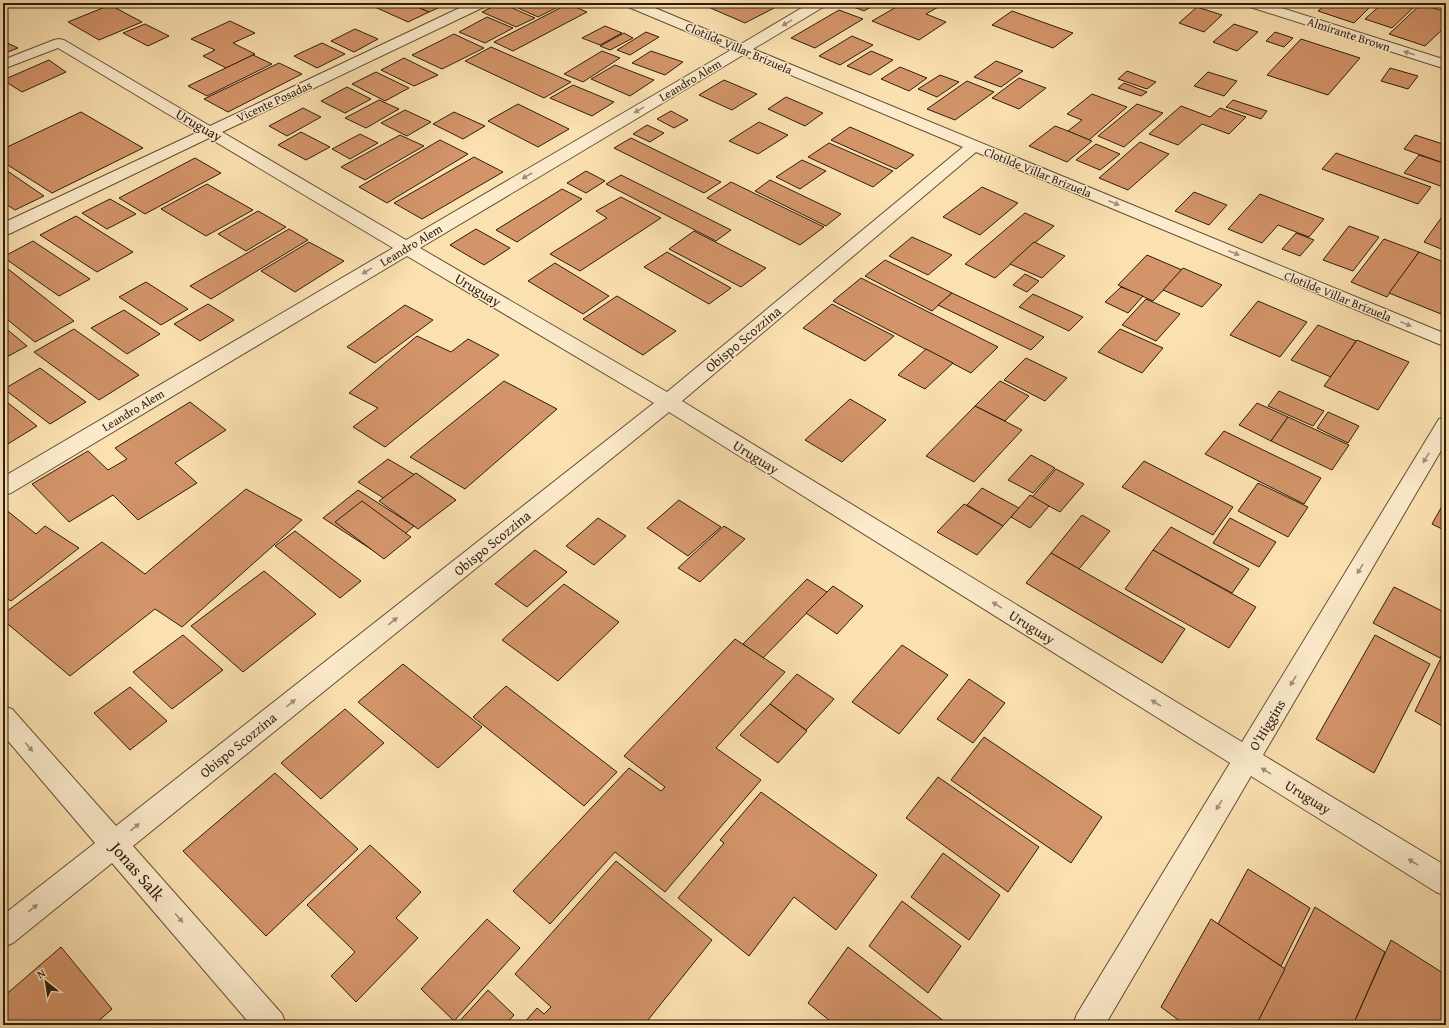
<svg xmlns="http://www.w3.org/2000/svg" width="1449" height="1028" font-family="'Gentium Book Plus',serif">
<rect width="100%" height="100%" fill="#fce1b0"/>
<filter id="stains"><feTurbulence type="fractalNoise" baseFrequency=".005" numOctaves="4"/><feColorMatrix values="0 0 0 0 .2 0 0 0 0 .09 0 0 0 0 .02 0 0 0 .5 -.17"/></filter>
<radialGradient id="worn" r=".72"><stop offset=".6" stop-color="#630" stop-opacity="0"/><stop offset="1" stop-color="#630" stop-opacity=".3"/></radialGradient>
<g fill="#d39469" stroke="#2e1d0f">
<path d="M366 3H408L429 12 408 22Z"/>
<path d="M409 3H445L447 4 429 12Z"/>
<path d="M501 3 535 18 516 27 482 12Z"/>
<path d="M507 3H554L560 6 538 17Z"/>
<path d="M699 3H762L774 8 745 23Z"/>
<path d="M847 3H878L864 11 846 4Z"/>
<path d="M890 3H933L940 6 926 14 946 22 919 40 872 21 898 6Z"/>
<path d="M1327 3H1374L1354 23 1318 11Z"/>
<path d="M1383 3H1396L1413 8 1392 28 1365 19Z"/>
<path d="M568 4 587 12 513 51 494 42Z"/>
<path d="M1421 4 1446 12V26L1425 46 1389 34Z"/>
<path d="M110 5 142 22 99 40 68 22Z"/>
<path d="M1197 7 1222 15 1204 32 1179 23Z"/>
<path d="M839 10 863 19 815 48 791 38Z"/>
<path d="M1012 11 1073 33 1053 48 992 25Z"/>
<path d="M487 17 513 28 485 43 459 32Z"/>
<path d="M230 21 255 33 233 43 255 54 226 68 203 56 215 50 191 39Z"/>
<path d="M145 24 169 36 148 46 123 33Z"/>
<path d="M1234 24 1258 32 1237 51 1213 42Z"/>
<path d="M605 26 622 33 600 45 582 38Z"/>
<path d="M355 29 378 39 354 52 331 41Z"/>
<path d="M646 32 659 37 630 55 617 50Z"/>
<path d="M1275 32 1293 38 1284 47 1266 41Z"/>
<path d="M624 33 633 38 610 50 600 46Z"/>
<path d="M454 34 484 48 442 69 412 55Z"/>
<path d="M852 36 873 45 840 65 819 56Z"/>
<path d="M1301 39 1360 58 1328 95 1267 75Z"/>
<path d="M3 41 18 48 3 54Z"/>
<path d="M322 43 345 54 317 68 294 56Z"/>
<path d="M491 47 571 82 544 98 465 61Z"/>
<path d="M602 51 620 58 583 82 564 74Z"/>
<path d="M651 51 683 62 665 75 632 63Z"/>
<path d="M871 51 893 60 870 75 847 66Z"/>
<path d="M253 55 272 64 207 96 188 86Z"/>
<path d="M404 58 438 75 414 86 381 70Z"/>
<path d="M49 60 66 72 22 92 3 80Z"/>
<path d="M996 61 1023 71 1001 87 974 77Z"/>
<path d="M279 63 302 74 228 112 204 99Z"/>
<path d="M615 65 654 80 630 96 591 79Z"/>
<path d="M900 67 927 78 909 91 881 79Z"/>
<path d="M1390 68 1418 76 1408 89 1381 81Z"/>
<path d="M1127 71 1156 82 1147 89 1118 79Z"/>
<path d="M376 72 409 88 385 101 352 84Z"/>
<path d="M1208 72 1237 81 1224 96 1194 86Z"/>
<path d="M940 75 959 82 937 97 918 89Z"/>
<path d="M1019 78 1046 88 1019 109 992 98Z"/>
<path d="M724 80 757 94 732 110 699 95Z"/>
<path d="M967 81 994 92 955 120 927 109Z"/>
<path d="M1124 83 1147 92 1141 96 1118 88Z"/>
<path d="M573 85 614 102 592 116 550 98Z"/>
<path d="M347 87 371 99 345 113 321 101Z"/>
<path d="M1092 94 1127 107 1089 140 1068 131 1082 120 1067 114Z"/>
<path d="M786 97 823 113 805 126 768 109Z"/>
<path d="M379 100 399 109 366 128 345 118Z"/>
<path d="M1233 100 1267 111 1261 119 1226 107Z"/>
<path d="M518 104 569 129 538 147 488 121Z"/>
<path d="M1137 104 1163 113 1124 147 1098 136Z"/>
<path d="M1181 106 1210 117 1220 108 1246 117 1229 134 1202 124 1178 145 1149 134Z"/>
<path d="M303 108 321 117 287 136 269 126Z"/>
<path d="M405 110 431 122 407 136 381 123Z"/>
<path d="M671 111 688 120 674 128 657 119Z"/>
<path d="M81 112 143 148 52 193 3 162V149Z"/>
<path d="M454 112 485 126 463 139 433 124Z"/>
<path d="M759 122 788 135 758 154 729 141Z"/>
<path d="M647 125 664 133 650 142 633 134Z"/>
<path d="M1055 126 1068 131 1092 141 1067 162 1029 146Z"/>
<path d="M850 127 914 155 896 169 831 140Z"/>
<path d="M301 132 330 147 306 160 278 145Z"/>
<path d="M360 134 378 143 350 159 332 149Z"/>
<path d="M400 135 424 146 365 180 341 167Z"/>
<path d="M1415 135 1446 145V164L1404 149Z"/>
<path d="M631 138 721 182 704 193 614 148Z"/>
<path d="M440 140 468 154 387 203 359 187Z"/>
<path d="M1140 142 1169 154 1128 190 1099 178Z"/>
<path d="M829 143 893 171 873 187 808 157Z"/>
<path d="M1096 144 1120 154 1100 170 1076 160Z"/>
<path d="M1336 153 1431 187 1418 204 1322 169Z"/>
<path d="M1419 155 1446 164V188L1404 173Z"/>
<path d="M474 157 503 172 422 219 394 203Z"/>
<path d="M195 158 221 173 145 214 119 198Z"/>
<path d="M802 160 826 171 800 189 776 177Z"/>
<path d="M3 168 44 196 15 210 3 202Z"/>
<path d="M586 171 605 181 586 193 567 183Z"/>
<path d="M621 175 731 230 716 241 606 184Z"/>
<path d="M770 180 841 214 826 226 755 191Z"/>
<path d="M731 182 824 227 800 245 707 198Z"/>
<path d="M207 184 253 210 206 236 161 209Z"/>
<path d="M982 187 1018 203 980 235 943 217Z"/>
<path d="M562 189 582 199 517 242 496 230Z"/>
<path d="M1194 192 1227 205 1209 225 1175 211Z"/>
<path d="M1260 194 1293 207 1324 219 1309 237 1278 225 1262 243 1228 229Z"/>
<path d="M621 197 661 218 580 271 550 254 607 218 596 211Z"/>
<path d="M110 199 136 214 107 229 82 213Z"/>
<path d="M258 211 286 227 246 251 218 234Z"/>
<path d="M1025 213 1054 226 995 278 965 264Z"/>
<path d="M1444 214H1446V251L1424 242Z"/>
<path d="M76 216 133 252 97 272 40 235Z"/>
<path d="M1349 226 1379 237 1353 271 1323 260Z"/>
<path d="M289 229 308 240 211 299 190 286Z"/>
<path d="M476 229 510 248 484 265 450 245Z"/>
<path d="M694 231 766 268 741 287 669 249Z"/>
<path d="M1296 233 1314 240 1300 256 1282 249Z"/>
<path d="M912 237 952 255 928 275 889 256Z"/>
<path d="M1384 239 1419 252 1387 297 1351 282Z"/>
<path d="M33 241 90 279 59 296 3 257Z"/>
<path d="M309 242 344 261 295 292 261 271Z"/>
<path d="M1034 242 1065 256 1042 278 1010 264Z"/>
<path d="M667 252 731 288 709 304 644 267Z"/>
<path d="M1419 252 1446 263V316L1389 293Z"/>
<path d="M1147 255 1182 270 1153 301 1118 285Z"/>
<path d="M885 260 952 293 932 311 865 276Z"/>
<path d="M555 263 609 296 583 314 528 281Z"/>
<path d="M3 265 74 321 35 342 3 316Z"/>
<path d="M1183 268 1222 285 1202 307 1163 290Z"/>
<path d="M1025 274 1039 281 1027 292 1013 285Z"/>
<path d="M861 278 998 347 971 373 833 301Z"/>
<path d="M146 282 188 309 161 325 119 297Z"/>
<path d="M1121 287 1143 296 1128 313 1105 302Z"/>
<path d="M952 293 1044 337 1031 350 938 305Z"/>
<path d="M1033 294 1083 317 1069 331 1019 307Z"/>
<path d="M617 296 676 331 643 355 583 319Z"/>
<path d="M1146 299 1180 314 1156 341 1122 325Z"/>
<path d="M1258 301 1307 322 1280 357 1230 335Z"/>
<path d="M208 304 234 320 200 341 174 324Z"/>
<path d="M832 304 894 336 865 361 803 328Z"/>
<path d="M405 305 433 320 375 363 347 347Z"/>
<path d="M124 310 160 334 127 354 91 328Z"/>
<path d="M1318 325 1356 341 1331 377 1291 360Z"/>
<path d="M3 326 27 346 3 359Z"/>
<path d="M74 329 139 375 99 400 34 352Z"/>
<path d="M1120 329 1163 348 1142 373 1098 352Z"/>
<path d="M417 336 451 352 468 339 499 355 385 447 353 427 378 408 349 393Z"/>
<path d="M1357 340 1409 362 1378 410 1324 386Z"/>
<path d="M926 349 953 363 925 389 898 375Z"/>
<path d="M1026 358 1067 378 1045 401 1004 380Z"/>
<path d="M40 368 86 402 50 424 4 389Z"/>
<path d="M504 381 557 409 465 489 410 457Z"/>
<path d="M1000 381 1029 396 1005 421 975 406Z"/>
<path d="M1279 391 1324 411 1313 426 1268 406Z"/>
<path d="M3 399 37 426 3 447Z"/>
<path d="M850 399 886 420 842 462 805 440Z"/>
<path d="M190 402 226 430 175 463 197 483 138 520 113 495 69 522 32 484 88 451 108 470 127 459 115 448Z"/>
<path d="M1257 403 1288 417 1271 441 1239 425Z"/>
<path d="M975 406 1022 430 974 482 926 456Z"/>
<path d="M1328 412 1359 426 1348 443 1317 428Z"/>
<path d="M1288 417 1349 445 1332 470 1271 441Z"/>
<path d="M1224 431 1321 478 1304 504 1205 454Z"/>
<path d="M1031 455 1055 468 1033 493 1008 480Z"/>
<path d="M388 459 452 497 423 523 358 482Z"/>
<path d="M1144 461 1233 507 1213 535 1122 487Z"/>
<path d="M1056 469 1084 484 1060 512 1032 497Z"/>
<path d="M416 473 456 500 418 529 379 501Z"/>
<path d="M1258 483 1308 507 1288 537 1238 511Z"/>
<path d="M982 488 1019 508 1003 526 967 505Z"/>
<path d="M246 489 302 520 182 627 155 609 70 676 3 620V614L102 542 145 574Z"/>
<path d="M358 490 414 526 380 555 323 518Z"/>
<path d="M1030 495 1049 506 1030 528 1011 517Z"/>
<path d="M1446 499V531L1432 524Z"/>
<path d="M679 500 721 527 688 556 647 528Z"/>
<path d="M362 501 411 537 384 559 335 522Z"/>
<path d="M964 504 1003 526 977 555 937 532Z"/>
<path d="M5 509 36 534 45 526 79 548 11 601 3 596V511Z"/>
<path d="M1082 515 1110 531 1079 569 1051 553Z"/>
<path d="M598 518 626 536 594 565 566 546Z"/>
<path d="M1230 518 1276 542 1259 567 1213 543Z"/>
<path d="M724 526 745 539 700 582 678 568Z"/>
<path d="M1171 527 1249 569 1232 593 1153 550Z"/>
<path d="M295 531 361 581 340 598 275 546Z"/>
<path d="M535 550 567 572 527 607 495 584Z"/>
<path d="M1153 550 1256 607 1229 648 1125 589Z"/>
<path d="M1051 553 1185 629 1162 663 1026 583Z"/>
<path d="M264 571 316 614 243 672 191 626Z"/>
<path d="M807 579 827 592 763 658 743 644Z"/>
<path d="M564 584 619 622 558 681 502 640Z"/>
<path d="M833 586 863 606 837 634 806 613Z"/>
<path d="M1394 587 1446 613V647L1440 658 1373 623Z"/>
<path d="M183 635 223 670 172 709 133 672Z"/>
<path d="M1375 635 1430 664 1374 773 1316 739Z"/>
<path d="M735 639 785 672 716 748 761 780 665 892 615 852 550 924 513 891 629 768 661 791 665 787 624 756Z"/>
<path d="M902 645 948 675 899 734 852 702Z"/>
<path d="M1443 654 1446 655V728L1415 711Z"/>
<path d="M403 664 482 727 438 768 358 702Z"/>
<path d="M797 674 834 699 806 730 770 704Z"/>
<path d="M969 679 1005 703 973 743 937 719Z"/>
<path d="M506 686 617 772 584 806 473 717Z"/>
<path d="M130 687 167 721 130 750 94 713Z"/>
<path d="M770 704 807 731 778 763 740 735Z"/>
<path d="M345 709 384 743 321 799 281 763Z"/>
<path d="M984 737 1102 817 1071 863 951 780Z"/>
<path d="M275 773 358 849 266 936 183 851Z"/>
<path d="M938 777 1039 847 1008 892 906 818Z"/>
<path d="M761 792 877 875 836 930 794 897 749 956 678 898 724 843 720 840Z"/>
<path d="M370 845 421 892 396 918 418 938 356 1002 331 976 355 952 307 905Z"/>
<path d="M943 853 1000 895 969 940 911 897Z"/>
<path d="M616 861 712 940 644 1025H522L537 1008 544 1014 551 1007 515 974Z"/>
<path d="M1248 869 1310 908 1281 966 1218 924Z"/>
<path d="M902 901 961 946 928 993 869 946Z"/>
<path d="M1315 907 1385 952 1353 1025H1256Z"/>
<path d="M487 919 520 948 454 1021 421 989Z"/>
<path d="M1211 919 1285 969 1256 1025H1185L1161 1007Z"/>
<path d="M1391 940 1446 975V1025H1353Z"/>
<path d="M61 947 112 1009 94 1025H3V997Z"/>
<path d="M848 947 949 1025H835L808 1003Z"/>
<path d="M488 990 514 1015 505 1025H456Z"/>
</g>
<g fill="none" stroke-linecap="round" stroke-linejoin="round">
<defs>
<g id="street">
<path d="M470 3H488L486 6 222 132 406 240 731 50 626 6 624 3H643L741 44 810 3H827L825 6 753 49 1446 334V347L976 152 682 401 1242 742 1439 419 1446 417V442L1263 755 1446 866V896L1436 892 1251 776 1105 1025H1073L1077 1014 1230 763 669 412 133 846 282 1014 286 1025H251L112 863 13 943 3 947V915L95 843 3 735V706L12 709 116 826 654 403 407 256 11 493 3 495V477L393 248 209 138 9 234 3 235V223L198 132 58 48 3 69V60L54 40 59 39 64 40 210 126ZM743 55 963 147 667 392 420 248Z"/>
<path d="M1245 3H1266L1446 60V69L1247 6Z"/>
</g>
</defs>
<use href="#street" stroke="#624e37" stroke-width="2"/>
<use href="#street" fill="#fdeccc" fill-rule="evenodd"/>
</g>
<defs><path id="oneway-solid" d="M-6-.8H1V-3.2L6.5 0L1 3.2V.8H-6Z"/></defs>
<g fill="#a08f77">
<use href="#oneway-solid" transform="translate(787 23) rotate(149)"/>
<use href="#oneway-solid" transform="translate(1409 53) rotate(-162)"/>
<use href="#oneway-solid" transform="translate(639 110) rotate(149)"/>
<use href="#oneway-solid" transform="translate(527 176) rotate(149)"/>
<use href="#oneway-solid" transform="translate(1114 203) rotate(22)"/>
<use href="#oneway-solid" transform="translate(1234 253) rotate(22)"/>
<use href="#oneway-solid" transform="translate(367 271) rotate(149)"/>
<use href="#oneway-solid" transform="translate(1406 324) rotate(22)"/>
<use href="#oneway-solid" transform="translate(1426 458) rotate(121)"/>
<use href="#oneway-solid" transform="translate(1360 569) rotate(121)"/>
<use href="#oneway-solid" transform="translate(997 605) rotate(-148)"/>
<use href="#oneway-solid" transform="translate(393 621) rotate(-39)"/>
<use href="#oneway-solid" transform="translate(1293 681) rotate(121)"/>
<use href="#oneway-solid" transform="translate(291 703) rotate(-39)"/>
<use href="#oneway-solid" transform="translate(1156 703) rotate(-148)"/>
<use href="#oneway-solid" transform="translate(29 747) rotate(49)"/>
<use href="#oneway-solid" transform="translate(1266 771) rotate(-148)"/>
<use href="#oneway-solid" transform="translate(1219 805) rotate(121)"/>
<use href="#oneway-solid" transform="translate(135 827) rotate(-39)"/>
<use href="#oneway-solid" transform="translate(1413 862) rotate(-148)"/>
<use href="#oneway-solid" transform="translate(33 908) rotate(-39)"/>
<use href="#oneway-solid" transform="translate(179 918) rotate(49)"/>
</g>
<g text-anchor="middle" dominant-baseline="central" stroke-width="3" stroke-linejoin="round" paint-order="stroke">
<g font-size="12" fill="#2e1d0f" stroke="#fdeccc">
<text transform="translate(1349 34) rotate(18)">Almirante Brown</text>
<text transform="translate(739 48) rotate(23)">Clotilde Villar Brizuela</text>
<text transform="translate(690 80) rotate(-31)">Leandro Alem</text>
<text transform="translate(274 101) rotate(-25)">Vicente Posadas</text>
<text transform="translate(1038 172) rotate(22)">Clotilde Villar Brizuela</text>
<text transform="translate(411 245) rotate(-31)">Leandro Alem</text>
<text transform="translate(1338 296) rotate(22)">Clotilde Villar Brizuela</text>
<text transform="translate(133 410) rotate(-31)">Leandro Alem</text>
</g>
<g font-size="14" fill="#2e1d0f" stroke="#fdeccc">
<text transform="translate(199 125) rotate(30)">Uruguay</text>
<text transform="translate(478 290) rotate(31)">Uruguay</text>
<text transform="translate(743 339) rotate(-40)">Obispo Scozzina</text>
<text transform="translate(756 457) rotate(32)">Uruguay</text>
<text transform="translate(492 543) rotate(-39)">Obispo Scozzina</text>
<text transform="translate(1032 627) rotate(32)">Uruguay</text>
<text transform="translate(1267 725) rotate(-59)">O'Higgins</text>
<text transform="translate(238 745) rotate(-39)">Obispo Scozzina</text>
<text transform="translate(1308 797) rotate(32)">Uruguay</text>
</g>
<g font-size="17" fill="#2e1d0f" stroke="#fdeccc">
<text transform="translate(138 871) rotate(49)">Jonas Salk</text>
</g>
</g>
<rect width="1449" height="1028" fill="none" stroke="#fce1b0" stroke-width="16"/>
<rect x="4" y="4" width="1441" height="1020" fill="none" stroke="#2e1d0f" stroke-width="2"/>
<rect x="8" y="8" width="1433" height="1012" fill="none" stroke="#2e1d0f"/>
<g transform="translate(46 982) rotate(330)" stroke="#fdeccc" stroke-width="3" paint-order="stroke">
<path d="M0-3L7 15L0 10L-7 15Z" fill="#2e1d0f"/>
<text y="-6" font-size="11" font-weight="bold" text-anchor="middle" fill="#2e1d0f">N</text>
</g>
<rect width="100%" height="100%" filter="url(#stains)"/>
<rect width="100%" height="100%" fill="url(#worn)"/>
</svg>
